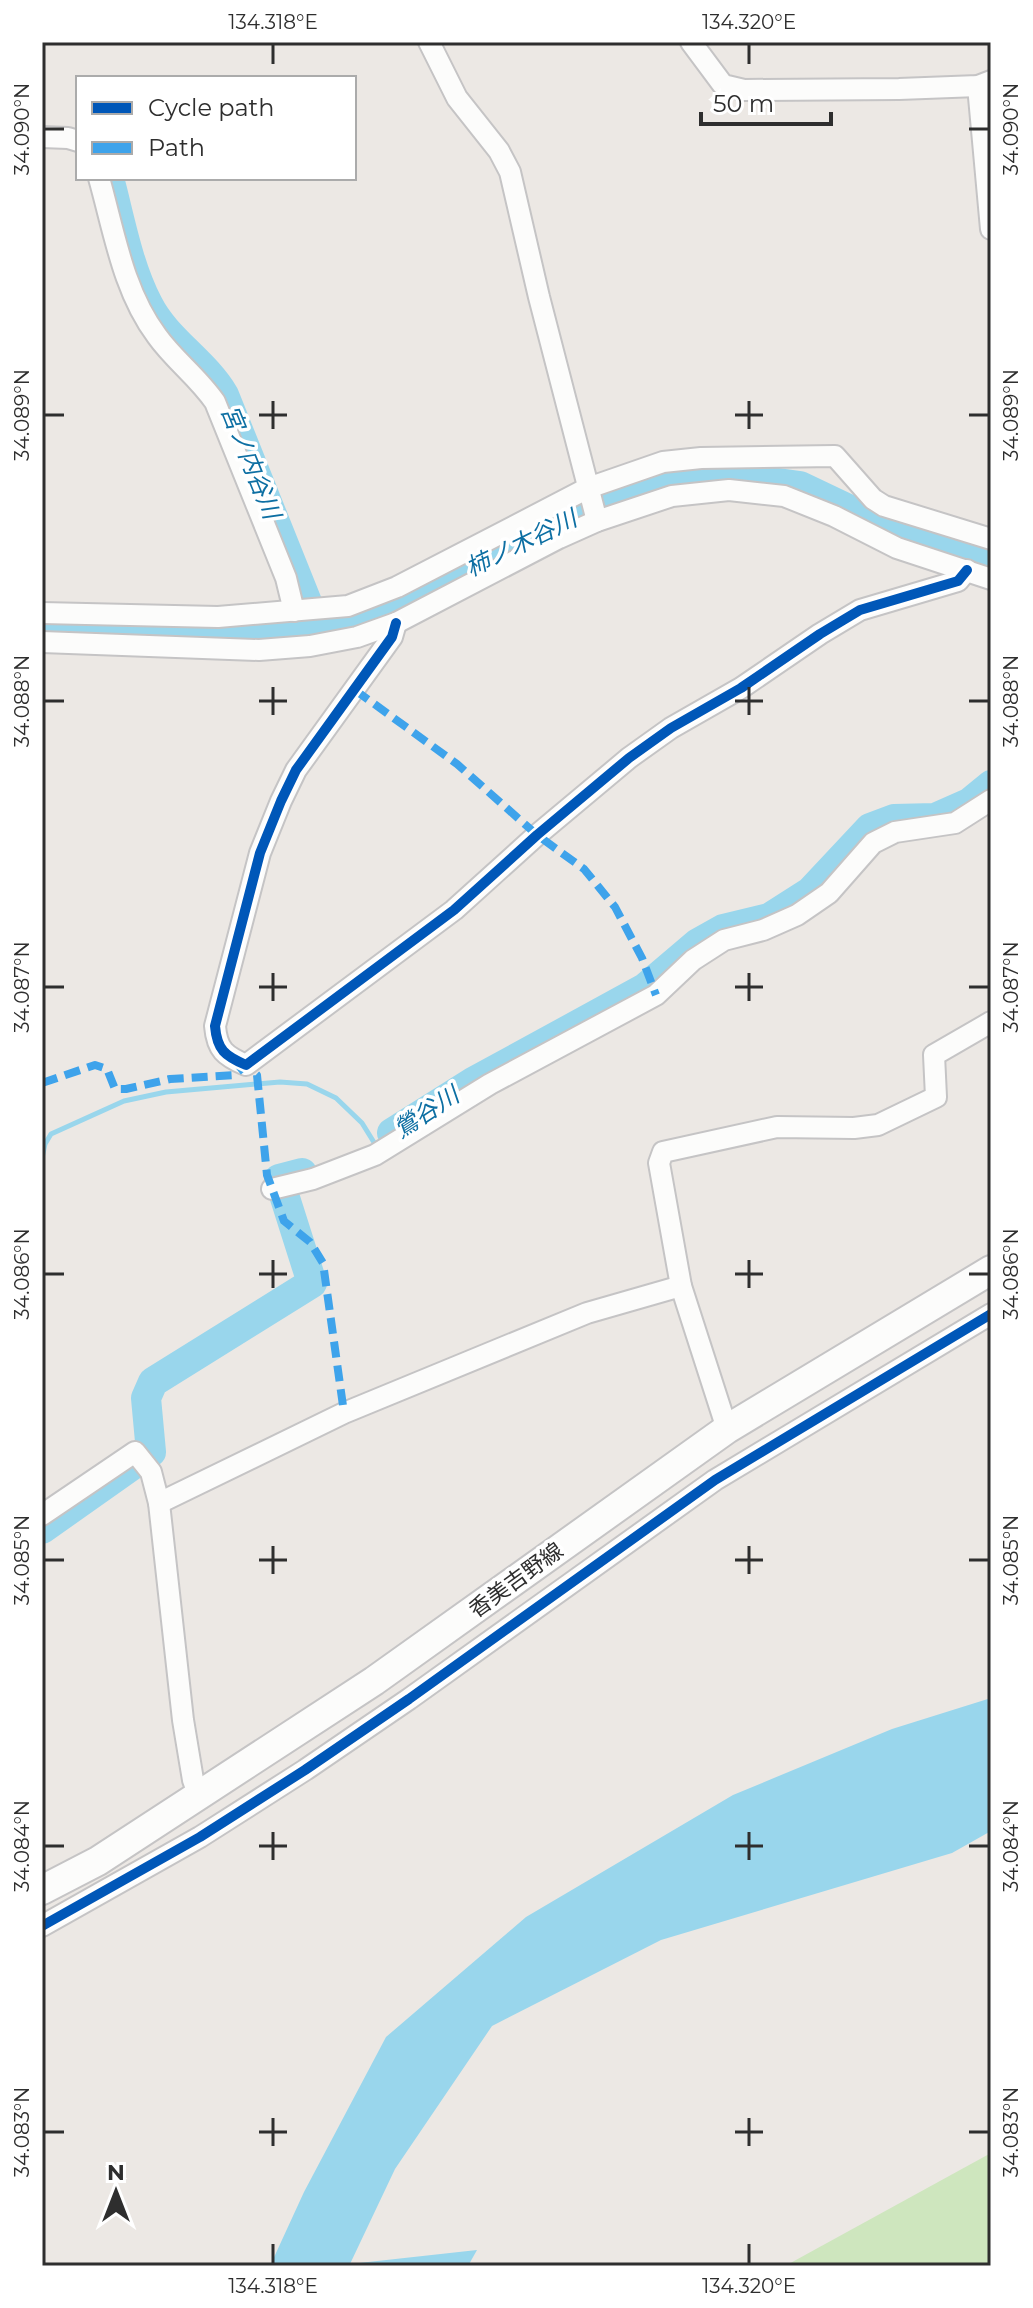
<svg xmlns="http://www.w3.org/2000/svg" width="1033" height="2308" font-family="Montserrat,'Noto Sans JP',sans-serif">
<rect width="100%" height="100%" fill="#ece8e4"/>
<path fill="#cee6be" d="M991 2153V2266H785Z"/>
<path fill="#99d6ec" d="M991 1698V1831L952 1853 661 1940 492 2026 395 2169 350 2264 477 2250 468 2266H270L304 2192 386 2037 526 1917 733 1795 892 1729Z"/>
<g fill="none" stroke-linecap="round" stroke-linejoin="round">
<path stroke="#99d6ec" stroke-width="5" d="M42 1158 45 1144 51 1134 124 1101 166 1092 280 1082 307 1084 336 1098 362 1123 375 1144"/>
<g stroke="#99d6ec" stroke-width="30">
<path d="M109 178C120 219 128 266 148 304 166 340 204 361 224 395L317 627"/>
<path d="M42 627 101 632 255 633 371 619 453 580 564 520 660 484 732 477 800 486 863 516 991 562"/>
<path d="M392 1133 473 1082 645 988 698 943 723 929 769 918 810 892 870 828 894 819 935 818 969 803 991 785"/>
<path d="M42 1529 151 1452 146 1398 153 1382 312 1283 279 1179 302 1173"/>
</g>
<defs>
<g id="street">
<path d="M429 42 457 98 499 151 510 172 539 297 597 521"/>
<path d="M691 42 723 85 744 90 899 89 978 86 991 81"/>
<path d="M978 86 991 229"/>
<path d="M42 137 68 138 78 141"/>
<path d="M99 178C114 231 123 291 157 336 174 360 197 376 215 402L286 578 294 611"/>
<path d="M42 613 218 617 348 606 397 587 588 488 663 462 701 458 835 456 873 499 884 506 991 539"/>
<path d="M396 623 392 637 296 770 281 801 260 853 215 1026C217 1050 225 1056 246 1065L454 910 537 835 629 758 671 728 741 688 820 634 860 610 958 581 967 570"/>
<path d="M42 642 259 650 310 646 357 637 396 623 559 538 597 521 672 496 729 490 784 496 834 516 897 548 991 579"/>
<path d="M272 1189 313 1179 375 1155 490 1084 656 995 693 960 724 940 763 930 797 915 829 893 873 843 895 832 955 823 991 800"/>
<path d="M727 1429 681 1286 659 1163 663 1152 777 1127 854 1128 878 1125 936 1097 934 1055 991 1022"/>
<path d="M159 1503 344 1413 587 1313 681 1286"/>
<path d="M42 1515 135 1452 151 1472 159 1503 183 1720 193 1780 199 1797"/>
<path d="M42 1926 200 1837 305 1770 409 1699 715 1480 991 1314"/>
</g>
<path id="secondary" d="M42 1890 98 1861 374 1681 727 1429 991 1270"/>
</defs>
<use href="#street" stroke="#c5c4c5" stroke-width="24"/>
<use href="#secondary" stroke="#c5c4c5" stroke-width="32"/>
<use href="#street" stroke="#fcfcfb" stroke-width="20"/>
<use href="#secondary" stroke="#fcfcfb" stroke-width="28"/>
<g stroke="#3ea3eb" stroke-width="8" stroke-dasharray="16 8" stroke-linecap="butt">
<path d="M355 690 457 764 537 835 584 869 615 907 642 958 656 995"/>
<path d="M42 1083 95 1065 107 1069 115 1089H126L170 1079 234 1075 246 1065 257 1075 267 1175 284 1221 310 1242 323 1263 344 1413"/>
</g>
<defs>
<g id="cycleway">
<path d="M396 623 392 637 296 770 281 801 260 853 215 1026C217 1050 225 1056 246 1065L454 910 537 835 629 758 671 728 741 688 820 634 860 610 958 581 967 570"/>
<path d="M42 1926 200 1837 305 1770 409 1699 715 1480 991 1314"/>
</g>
</defs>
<use href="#cycleway" stroke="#fff" stroke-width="15"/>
<use href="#cycleway" stroke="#0057b8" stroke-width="10"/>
</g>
<path fill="none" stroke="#2e2e2e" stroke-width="3" d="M273 44V64M749 44V64M44 129H64M969 129H989M273 401V429M749 401V429M44 415H64M259 415H287M735 415H763M969 415H989M273 687V715M749 687V715M44 701H64M259 701H287M735 701H763M969 701H989M273 973V1001M749 973V1001M44 987H64M259 987H287M735 987H763M969 987H989M273 1260V1288M749 1260V1288M44 1274H64M259 1274H287M735 1274H763M969 1274H989M273 1546V1574M749 1546V1574M44 1560H64M259 1560H287M735 1560H763M969 1560H989M273 1832V1860M749 1832V1860M44 1846H64M259 1846H287M735 1846H763M969 1846H989M273 2118V2146M749 2118V2146M44 2132H64M259 2132H287M735 2132H763M969 2132H989M273 2244V2264M749 2244V2264"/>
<g text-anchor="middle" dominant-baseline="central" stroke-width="7" stroke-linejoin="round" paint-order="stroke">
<g font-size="22" fill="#2e2e2e" stroke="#fff">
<text transform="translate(516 1580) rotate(-36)">香美吉野線</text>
</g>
<g font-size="24" font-style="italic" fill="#0d6fa3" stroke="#fff">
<text transform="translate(251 462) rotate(68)">宮ノ内谷川</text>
<text transform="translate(521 543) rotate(-26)">柿ノ木谷川</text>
<text transform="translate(426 1112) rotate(-33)">鶯谷川</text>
</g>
</g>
<rect width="1033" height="2308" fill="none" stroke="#ffffff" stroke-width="88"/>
<rect x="76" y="76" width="280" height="104" fill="#ffffff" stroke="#ababab" stroke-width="2"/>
<rect x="92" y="102" width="40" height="12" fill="#0057b8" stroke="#ababab" stroke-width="2"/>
<text x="148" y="116" font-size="24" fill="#2e2e2e">Cycle path</text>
<rect x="92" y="142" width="40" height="12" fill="#3ea3eb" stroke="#ababab" stroke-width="2"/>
<text x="148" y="156" font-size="24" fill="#2e2e2e">Path</text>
<g transform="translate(116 2192)" stroke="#ffffff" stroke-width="6" paint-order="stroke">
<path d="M0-6L14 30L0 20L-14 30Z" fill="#2e2e2e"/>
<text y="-12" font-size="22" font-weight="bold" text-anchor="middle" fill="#2e2e2e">N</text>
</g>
<path d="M701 112v12h130v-12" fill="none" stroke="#2e2e2e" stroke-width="4"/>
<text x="713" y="112" font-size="24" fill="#2e2e2e" stroke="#ffffff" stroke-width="6" paint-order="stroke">50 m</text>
<rect x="44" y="44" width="945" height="2220" fill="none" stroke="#2e2e2e" stroke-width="3"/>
<g font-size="20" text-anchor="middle" fill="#2e2e2e">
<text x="273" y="29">134.318°E</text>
<text x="749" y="29">134.320°E</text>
<text transform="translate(22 129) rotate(-90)" y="7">34.090°N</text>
<text transform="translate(1011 129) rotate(-90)" y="7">34.090°N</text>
<text transform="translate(22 415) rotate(-90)" y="7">34.089°N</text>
<text transform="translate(1011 415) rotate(-90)" y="7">34.089°N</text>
<text transform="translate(22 701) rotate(-90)" y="7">34.088°N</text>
<text transform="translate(1011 701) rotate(-90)" y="7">34.088°N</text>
<text transform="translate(22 987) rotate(-90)" y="7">34.087°N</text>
<text transform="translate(1011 987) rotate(-90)" y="7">34.087°N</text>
<text transform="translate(22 1274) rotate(-90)" y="7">34.086°N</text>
<text transform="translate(1011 1274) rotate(-90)" y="7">34.086°N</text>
<text transform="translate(22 1560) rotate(-90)" y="7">34.085°N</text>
<text transform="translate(1011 1560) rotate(-90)" y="7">34.085°N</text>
<text transform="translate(22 1846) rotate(-90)" y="7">34.084°N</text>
<text transform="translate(1011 1846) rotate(-90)" y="7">34.084°N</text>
<text transform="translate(22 2132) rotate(-90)" y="7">34.083°N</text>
<text transform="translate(1011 2132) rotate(-90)" y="7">34.083°N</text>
<text x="273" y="2293">134.318°E</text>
<text x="749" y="2293">134.320°E</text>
</g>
</svg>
